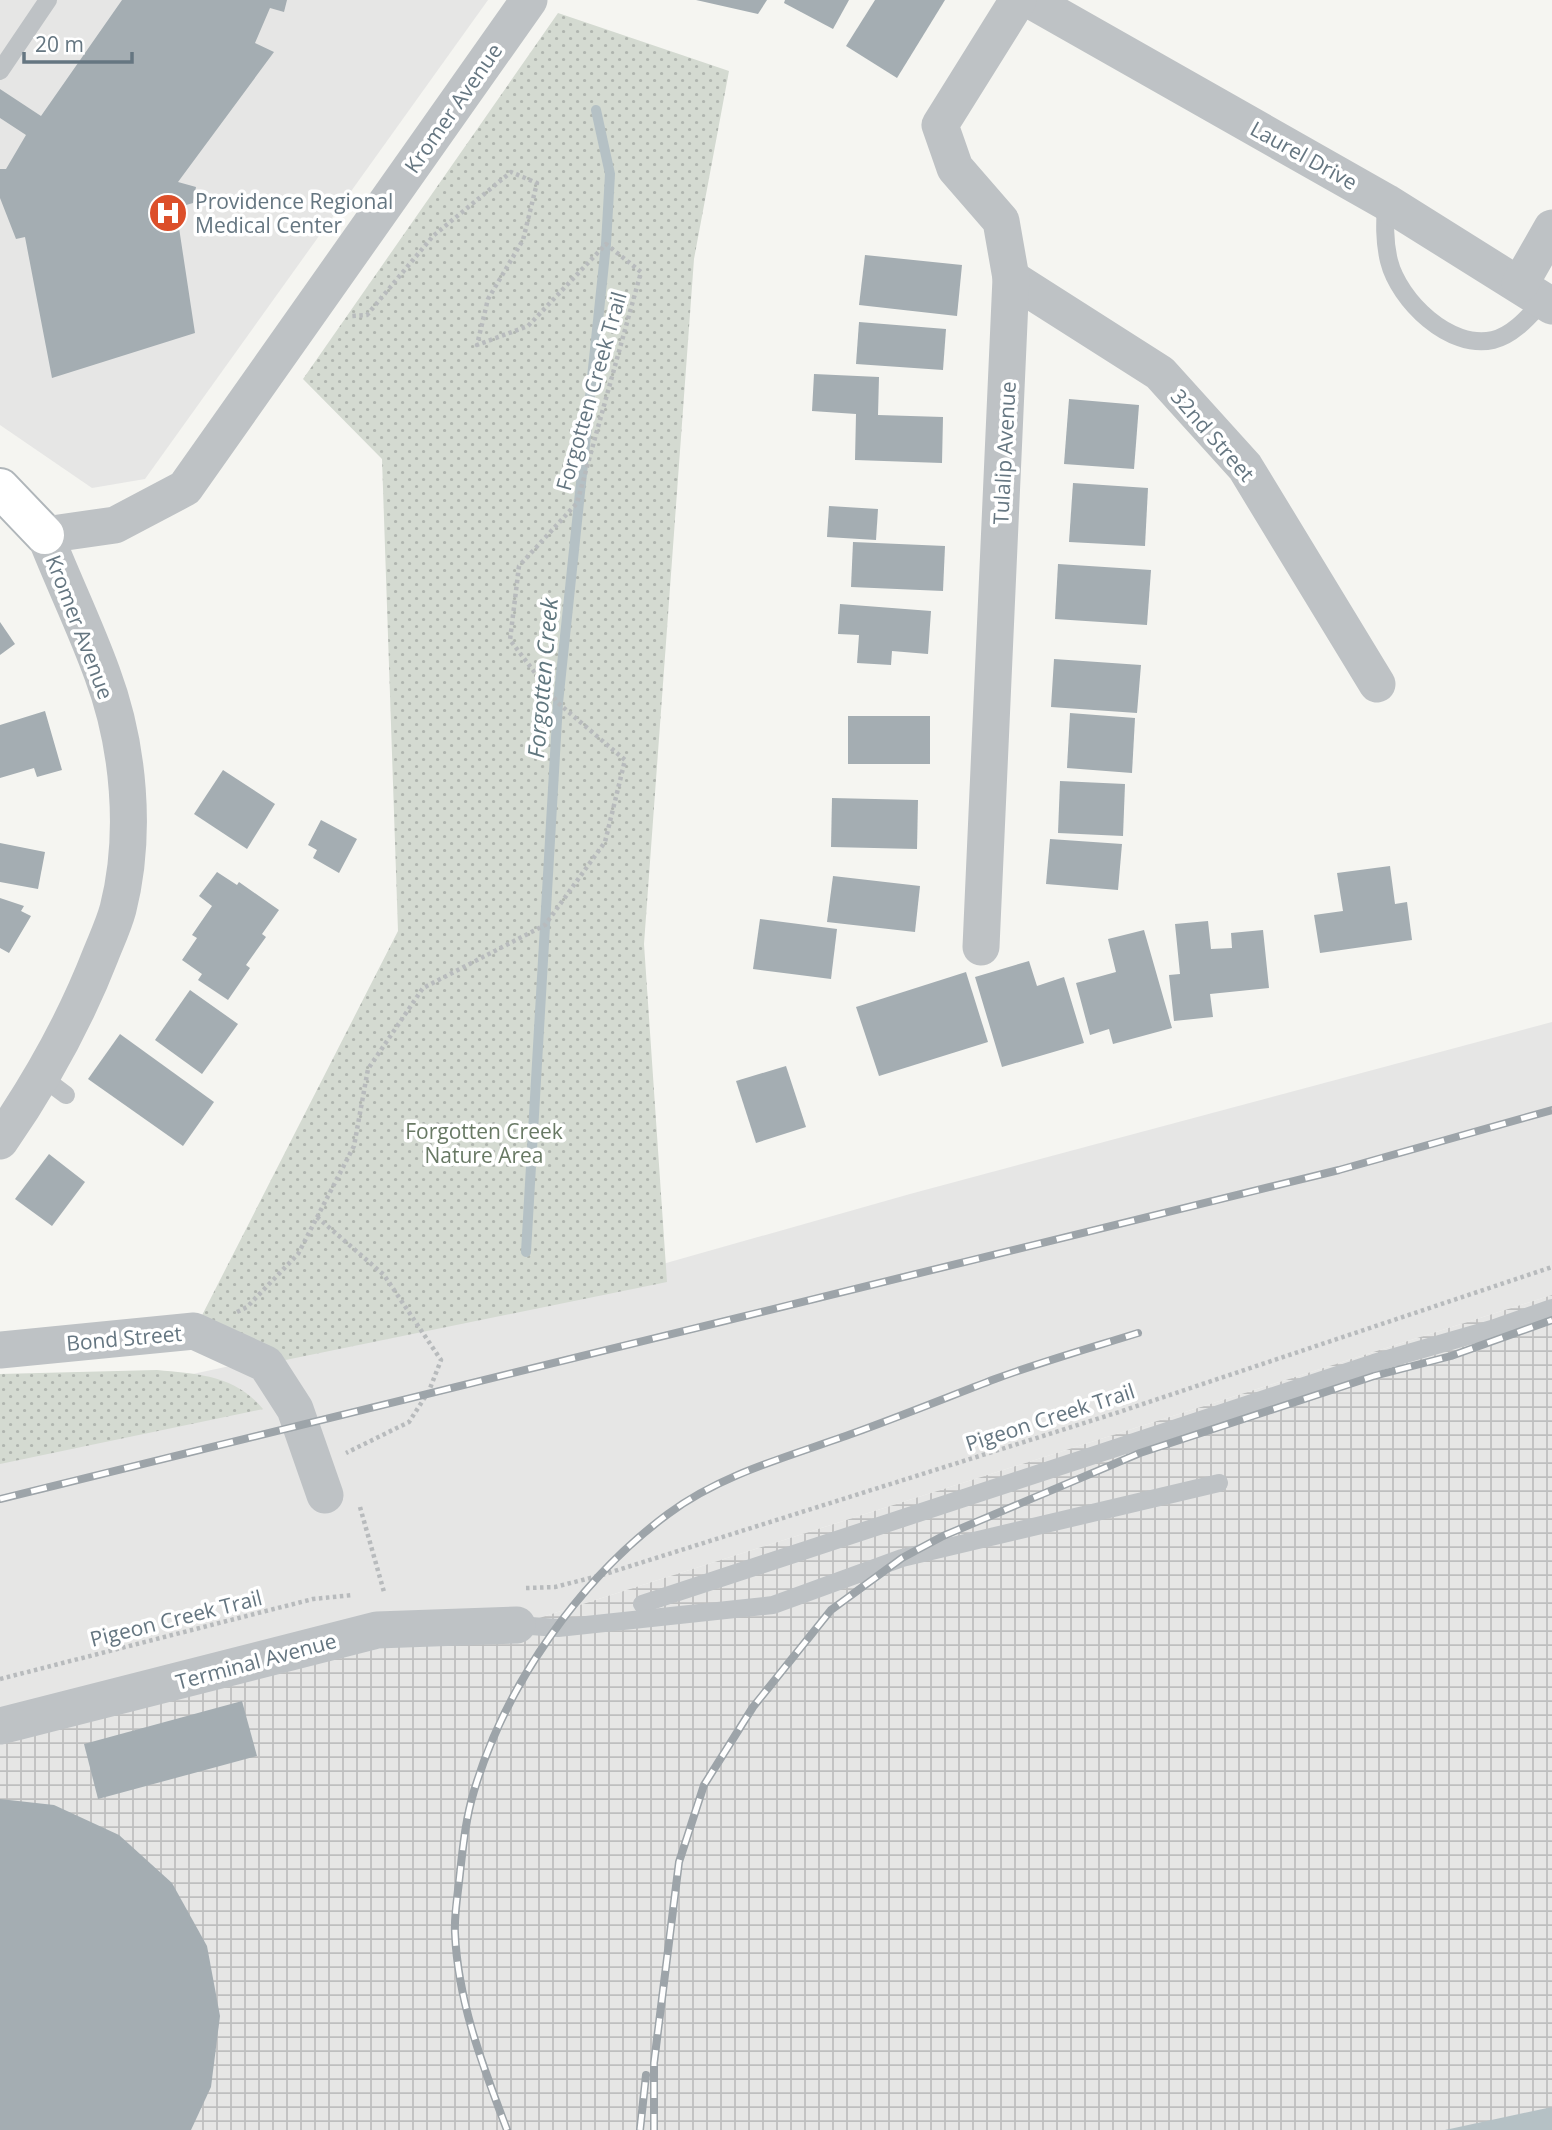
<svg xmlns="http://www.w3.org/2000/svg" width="1552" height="2130" font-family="'Open Sans',sans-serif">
<defs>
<pattern id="industrial-grid" width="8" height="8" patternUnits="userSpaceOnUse" patternTransform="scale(1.75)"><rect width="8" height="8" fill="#e6e6e5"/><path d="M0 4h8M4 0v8" fill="none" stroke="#bebfbf"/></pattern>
<pattern id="grass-dots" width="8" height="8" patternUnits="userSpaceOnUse" patternTransform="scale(1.75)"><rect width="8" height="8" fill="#d4dad1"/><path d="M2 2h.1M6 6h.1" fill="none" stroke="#b0b5af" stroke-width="1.8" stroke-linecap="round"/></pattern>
</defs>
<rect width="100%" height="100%" fill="#f5f5f1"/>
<g fill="#e6e6e5">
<path d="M0 0H488L145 479 92 488 0 425Z"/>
<path d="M1552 1022V1295L517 1625 0 1712V1409L33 1408 525 1303 910 1194Z"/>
</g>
<path fill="url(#industrial-grid)" d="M1552 1295V2130H0V1712L517 1625Z"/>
<g fill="url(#grass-dots)">
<path d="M558 13 729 71 694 259 644 944 667 1282 266 1364 194 1331 398 931 382 459 303 379Z"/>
<path d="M157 1370C198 1374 235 1375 263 1409L0 1464V1374Z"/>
</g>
<path fill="#b5c1c5" d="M1552 2107V2130H1445Z"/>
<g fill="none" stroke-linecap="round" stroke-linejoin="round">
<path stroke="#b5c1c5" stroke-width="10" d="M526 1252 558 703 606 244 610 174 596 110"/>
</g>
<g fill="#a4adb2">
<path d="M122 0H287L284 12 270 8 255 43 274 52 178 182 196 187 193 203 176 208 195 333 52 378 25 237 16 239 0 198V169H6L26 135 0 118V89L41 116Z"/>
<path d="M696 0H767L758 14Z"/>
<path d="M785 0H849L833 29 784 3Z"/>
<path d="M875 0H945L897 78 846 46Z"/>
<path d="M865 255 962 265 957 316 859 305Z"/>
<path d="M859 322 946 329 943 370 856 364Z"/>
<path d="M814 374 879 377 878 415 943 417 942 463 855 460 856 414 812 411Z"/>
<path d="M1069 399 1139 405 1134 469 1064 464Z"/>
<path d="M1073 483 1148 488 1145 546 1069 542Z"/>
<path d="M829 506 878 509 876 540 827 537Z"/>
<path d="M853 542 945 546 943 591 851 587Z"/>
<path d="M1058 564 1151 570 1147 625 1055 619Z"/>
<path d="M840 604 931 611 928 654 892 651 891 665 857 663 859 635 838 634Z"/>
<path d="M0 622 15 644 0 655Z"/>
<path d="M1054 659 1141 665 1137 713 1051 707Z"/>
<path d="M45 711 62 770 37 777 34 768 0 778V725Z"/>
<path d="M1070 713 1135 718 1132 773 1067 768Z"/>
<rect x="848" y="716" width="82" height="48"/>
<path d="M223 770 275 804 247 849 194 814Z"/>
<path d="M1060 781 1125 784 1123 836 1058 833Z"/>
<path d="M832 798 918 800 917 849 831 847Z"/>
<path d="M321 820 357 839 339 873 313 858 317 850 308 845Z"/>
<path d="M1050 839 1122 844 1118 890 1046 884Z"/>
<path d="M0 843 45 852 38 889 0 882Z"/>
<path d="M1390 866 1395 904 1407 902 1412 940 1320 953 1314 915 1343 911 1337 873Z"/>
<path d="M217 872 237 885 239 882 279 910 262 934 266 937 246 965 250 968 228 1000 198 980 202 974 182 960 197 938 192 935 212 906 199 896Z"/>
<path d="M833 876 920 886 915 932 827 922Z"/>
<path d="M0 898 24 906 21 911 31 916 9 953 0 948Z"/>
<path d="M760 919 837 929 831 979 753 969Z"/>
<path d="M1208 921 1211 949 1232 948 1231 933 1263 930 1269 988 1210 994 1213 1017 1174 1021 1169 975 1180 974 1175 924Z"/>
<path d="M1144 930 1172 1028 1113 1044 1109 1029 1090 1035 1076 983 1116 972 1108 939Z"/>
<path d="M1029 961 1037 986 1064 977 1084 1043 1002 1067 975 977Z"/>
<path d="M966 972 988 1042 879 1076 856 1007Z"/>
<path d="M190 990 238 1024 202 1074 155 1040Z"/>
<path d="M120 1034 214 1102 183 1146 88 1079Z"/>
<path d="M786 1066 806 1127 756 1143 736 1081Z"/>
<path d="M49 1154 85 1182 52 1226 15 1199Z"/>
<path d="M242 1701 257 1756 98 1799 84 1744Z"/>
<path d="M0 1799 54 1805 119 1835 172 1883 207 1946 220 2016 211 2087 191 2130H0Z"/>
</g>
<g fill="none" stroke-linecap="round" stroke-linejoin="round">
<defs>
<path id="secondary" d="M0 488 45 535"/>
</defs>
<use href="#secondary" stroke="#b0b6ba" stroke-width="42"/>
<g stroke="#b8bbbd" stroke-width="4.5" stroke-dasharray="3.5 3.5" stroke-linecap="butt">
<path d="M317 1217 384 1275 441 1360 429 1391 409 1422 346 1453"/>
<path d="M237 1312 247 1307 298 1254 354 1146 368 1069 423 988 545 925 605 842 625 760 558 703 510 640 519 566 577 503 641 272 606 244 528 326 477 345 488 299 523 240 537 183 511 172 433 236 367 315 352 316"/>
<path d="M360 1507 384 1592"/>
<path d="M526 1588 555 1587 602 1575 1119 1412 1552 1267"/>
<path d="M0 1679 313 1599 353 1595"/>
</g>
<g stroke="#bec2c5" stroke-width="18">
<path d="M0 71 48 0"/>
<path d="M1386 202C1385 222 1384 241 1389 261 1399 301 1450 350 1493 340 1514 335 1530 315 1544 300"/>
<path d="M42 1077 66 1095"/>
<path d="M642 1604 1374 1363 1492 1329 1552 1308"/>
<path d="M517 1625 558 1628 773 1605 902 1558 1219 1483"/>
</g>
<g stroke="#bec2c5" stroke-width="37">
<path d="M1030 0 1386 202 1552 306"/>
<path d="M1011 278 1160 373 1245 467 1377 684"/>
<path d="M1520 284 1552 228"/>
<path d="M981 947 1011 278 1001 221 955 168 940 125 1018 0"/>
<path d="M0 1141C41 1082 75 1021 101 954 107 939 114 924 118 909 137 834 129 745 102 673 85 626 63 581 45 535L115 525 185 488 529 0"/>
<path d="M0 1350 194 1331 266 1364 295 1409 325 1495"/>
<path d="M0 1726 377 1630 517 1625"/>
</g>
<use href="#secondary" stroke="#fff" stroke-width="38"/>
<defs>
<g id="rail">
<path d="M0 1499 1339 1170 1552 1110"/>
<path d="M507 2130C483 2066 458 2003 455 1933 454 1914 458 1893 460 1873 463 1846 466 1817 474 1791 506 1684 579 1580 668 1514 723 1473 791 1456 854 1433 901 1416 948 1397 995 1379 1041 1362 1090 1348 1138 1333"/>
<path d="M640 2130 646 2075"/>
<path d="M654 2130V2063L679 1862 704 1785 753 1707 831 1610 902 1558 943 1536 1140 1453 1374 1376 1451 1356 1552 1320"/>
</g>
</defs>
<use href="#rail" stroke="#9da4a9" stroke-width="8"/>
<use href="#rail" stroke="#fff" stroke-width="5" stroke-dasharray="16" stroke-linecap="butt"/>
</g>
<defs>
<symbol id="hospital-disc" viewBox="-11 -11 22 22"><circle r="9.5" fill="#dc4f2a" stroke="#fff"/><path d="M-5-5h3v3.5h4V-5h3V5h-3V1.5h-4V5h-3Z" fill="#fff"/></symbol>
</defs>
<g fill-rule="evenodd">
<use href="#hospital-disc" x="146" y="191" width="44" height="44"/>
</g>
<g text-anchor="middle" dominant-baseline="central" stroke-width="7" stroke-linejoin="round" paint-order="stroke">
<g font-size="21" fill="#657681" stroke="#fff">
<text transform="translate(453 108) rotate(-55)">Kromer Avenue</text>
<text transform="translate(1304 155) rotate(29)">Laurel Drive</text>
<text transform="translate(591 391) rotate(-74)">Forgotten Creek Trail</text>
<text transform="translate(1213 435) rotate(49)">32nd Street</text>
<text transform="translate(1004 453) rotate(-87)">Tulalip Avenue</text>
<text transform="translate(80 627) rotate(69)">Kromer Avenue</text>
<text transform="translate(124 1338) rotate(-5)">Bond Street</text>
<text transform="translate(1050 1417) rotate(-18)">Pigeon Creek Trail</text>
<text transform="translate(176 1618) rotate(-14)">Pigeon Creek Trail</text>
<text transform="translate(256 1661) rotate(-15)">Terminal Avenue</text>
</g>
<g font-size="21" fill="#657681" stroke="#fff" text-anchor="start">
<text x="195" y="201">Providence Regional<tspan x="195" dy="24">Medical Center</tspan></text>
</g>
<g font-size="21" fill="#687964" stroke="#fff">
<text x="484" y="1131">Forgotten Creek<tspan x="484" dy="24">Nature Area</tspan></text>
</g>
<g font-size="23" font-style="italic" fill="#61777f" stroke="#fff">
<text transform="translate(542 678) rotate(-85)">Forgotten Creek</text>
</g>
</g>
<path d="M24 52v10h108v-10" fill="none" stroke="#657681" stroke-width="3.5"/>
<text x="35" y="52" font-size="21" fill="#657681" stroke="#ffffff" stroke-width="5" paint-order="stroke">20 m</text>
</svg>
